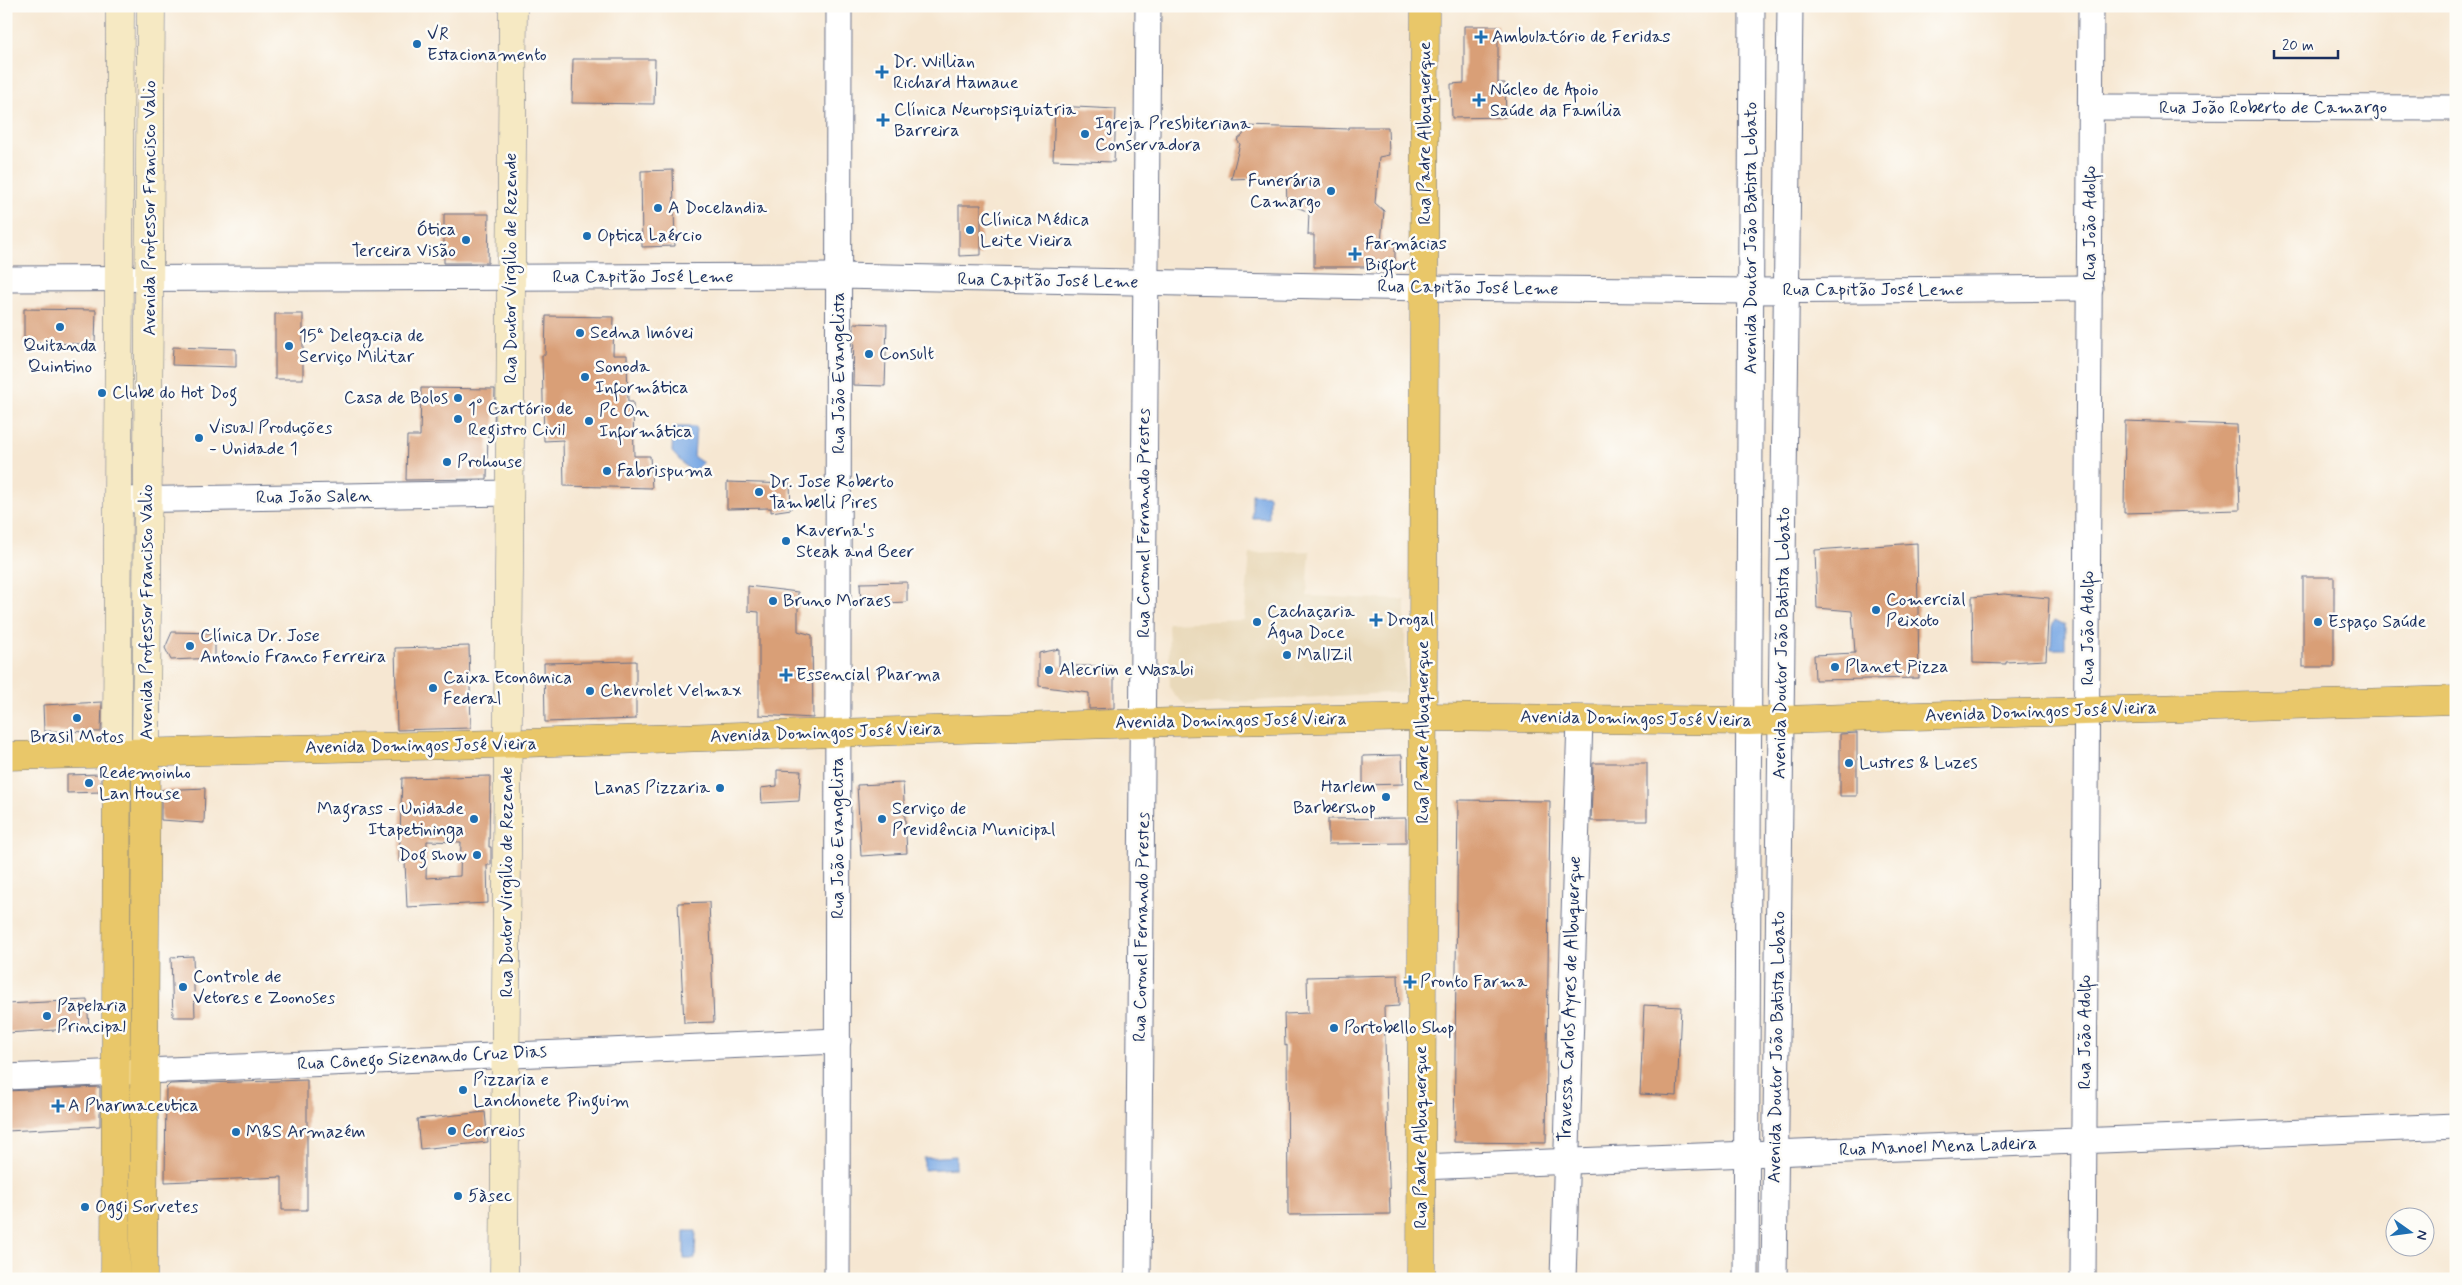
<svg xmlns="http://www.w3.org/2000/svg" width="2462" height="1285" font-family="Mynerve,sans-serif">
<rect width="100%" height="100%" fill="#fdfcf7"/>
<filter id="ink" filterUnits="userSpaceOnUse"><feTurbulence type="fractalNoise" baseFrequency=".02" numOctaves="2"/><feDisplacementMap in="SourceGraphic" scale="10" xChannelSelector="R" yChannelSelector="G"/><feConvolveMatrix kernelMatrix="1 2 1 2 8 2 1 2 1" color-interpolation-filters="sRGB"/></filter>
<filter id="wash" filterUnits="userSpaceOnUse"><feTurbulence type="fractalNoise" baseFrequency=".0096" numOctaves="4" result="noise"/><feDisplacementMap in="SourceGraphic" scale="20" xChannelSelector="R" yChannelSelector="G"/><feGaussianBlur stdDeviation="1.12" result="paint"/><feColorMatrix in="noise" values="0 0 0 0 0 0 0 0 0 0 0 0 0 0 0 0 0 1.4 0 .05"/><feComposite in="paint" operator="in"/></filter>
<g filter="url(#wash)">
<rect width="100%" height="100%" fill="#f6e7d2"/>
<path fill="#e9d9ba" d="M1310 551 1307 596 1405 600V692L1186 705 1173 694 1170 687 1168 623 1244 620 1250 553Z"/>
<g fill="#7aa9e4" stroke="#4a6ca1">
<path d="M673 427H696L694 457 703 463 692 473 672 452Z"/>
<path d="M1252 494 1269 495V518H1252Z"/>
<path d="M2055 620 2065 625V649H2051L2052 626Z"/>
<path d="M956 1156V1168L924 1170V1158Z"/>
<path d="M684 1231H696L695 1259H684Z"/>
</g>
<g id="blocks">
<g fill="#d99f77" fill-rule="evenodd">
<path d="M1464 26H1498V83H1505L1506 117 1452 118 1451 84 1464 83Z"/>
<path d="M573 59H655L654 104 572 103Z"/>
<path d="M1055 106 1116 109 1114 162 1053 160Z"/>
<path d="M1245 126 1348 129 1349 127H1388L1389 155 1379 157 1375 203 1384 211 1381 242H1395V267H1314V235H1308L1309 212 1287 203 1286 177 1231 179 1240 144 1237 140 1243 135Z"/>
<path d="M673 170 675 246 642 247 641 171Z"/>
<path d="M959 205H981V255L959 256Z"/>
<path d="M444 214H489L488 263H444Z"/>
<path d="M24 309 96 310 95 344 24 343Z"/>
<rect x="275" y="314" width="28" height="65"/>
<path d="M546 316 614 317 613 355H627L628 402H633L634 456H650L652 488 564 486 563 440 544 441 542 355H545Z"/>
<path d="M854 323 887 324 885 386 853 385Z"/>
<path d="M173 347 236 349V367L172 365Z"/>
<path d="M421 388 495 389 494 430H488L487 479 406 480 407 436H420Z"/>
<path d="M2125 421 2237 425 2240 510 2124 513Z"/>
<path d="M727 482 790 484 791 509 771 512V508L727 509Z"/>
<path d="M1917 543 1919 678 1815 680 1814 655 1855 653 1852 611 1817 608 1815 550Z"/>
<rect x="2303" y="577" width="31" height="90"/>
<path d="M907 582V602L861 604 860 583Z"/>
<path d="M748 586 798 592V631L812 635 813 718 759 715V612L748 611Z"/>
<path d="M2004 594 2049 598 2046 660 2006 662V664L1973 663 1972 597Z"/>
<path d="M172 632 215 633V658L171 660 165 648Z"/>
<path d="M469 646 471 728 397 730 395 648Z"/>
<path d="M1059 649V666H1114V708L1089 709V693L1039 686V653Z"/>
<path d="M636 661V719L545 722 544 663Z"/>
<path d="M102 702 101 732 44 731 43 705Z"/>
<path d="M1857 733V796H1840V734Z"/>
<path d="M1402 755 1403 784 1363 785V756Z"/>
<path d="M1593 763H1647V821H1591Z"/>
<path d="M777 770 801 771 799 801 762 803 761 788 777 786Z"/>
<path d="M101 774V792L67 793V775Z"/>
<path d="M490 776 489 847H491V865H487L488 903 407 907 405 862H399L402 778ZM427 841 461 842 460 876 426 878Z"/>
<path d="M903 783 907 853 861 856 857 785Z"/>
<path d="M205 788 204 823 161 820V790Z"/>
<path d="M1458 800 1550 801 1546 1143 1454 1142Z"/>
<path d="M1406 818V843L1328 844V819Z"/>
<path d="M709 902 714 1022 684 1023 678 903Z"/>
<path d="M193 956 195 1017H173L171 957Z"/>
<path d="M1398 975 1399 1006 1384 1007 1390 1214 1288 1215 1287 1045 1285 1046 1284 1014 1308 1013 1307 977Z"/>
<path d="M87 1000 89 1028 6 1033V1004Z"/>
<path d="M1644 1005 1681 1007 1677 1096 1640 1094Z"/>
<path d="M307 1080V1210H282V1177L165 1182 166 1088 170 1084Z"/>
<path d="M100 1087V1126L7 1131 6 1091Z"/>
<path d="M485 1112 488 1142 420 1149 417 1119Z"/>
</g>
</g>
</g>
<g filter="url(#ink)">
<use href="#blocks" fill-opacity="0" stroke="#686f87" stroke-width="1"/>
<g fill="none" stroke-linecap="round" stroke-linejoin="round">
<defs>
<g id="street">
<path d="M2091 107 2456 108"/>
<path d="M6 279 839 276 1425 288 1751 291 2090 288"/>
<path d="M118 500 509 493"/>
<path d="M6 1077 838 1041"/>
<path d="M1421 1167 2456 1126"/>
<path d="M837 1279 839 6"/>
<path d="M1138 1279 1148 6"/>
<path d="M1563 1279 1580 719"/>
<path d="M1746 1279 1752 6"/>
<path d="M1774 1279 1790 6"/>
<path d="M2083 1279 2091 6"/>
</g>
<g id="secondary">
<path d="M146 752 151 6"/>
<path d="M117 753 120 6"/>
<path d="M504 1279 513 6"/>
</g>
<g id="primary">
<path d="M6 756 495 744 1175 722 1423 717 1749 721 2456 700"/>
<path d="M115 1279 117 753"/>
<path d="M143 1279 146 752"/>
<path d="M1421 1279 1425 6"/>
</g>
</defs>
<use href="#street" stroke="#686f87" stroke-width="27"/>
<use href="#secondary" stroke="#686f87" stroke-width="29"/>
<use href="#primary" stroke="#686f87" stroke-width="29"/>
<use href="#street" stroke="#fff" stroke-width="25"/>
<use href="#secondary" stroke="#f6e9c3" stroke-width="28"/>
<use href="#primary" stroke="#e9c769" stroke-width="28"/>
</g>
</g>
<g fill="#1f6fb2" stroke="#fdfcf7" stroke-width="2">
<path d="M1478.5 29.5h5v5h5v5h-5v5h-5v-5h-5v-5h5z"/>
<circle cx="417" cy="44" r="5"/>
<path d="M879.5 64.5h5v5h5v5h-5v5h-5v-5h-5v-5h5z"/>
<path d="M1476.5 92.5h5v5h5v5h-5v5h-5v-5h-5v-5h5z"/>
<path d="M880.5 112.5h5v5h5v5h-5v5h-5v-5h-5v-5h5z"/>
<circle cx="1085" cy="134" r="5"/>
<circle cx="1331" cy="191" r="5"/>
<circle cx="658" cy="208" r="5"/>
<circle cx="970" cy="230" r="5"/>
<circle cx="587" cy="236" r="5"/>
<circle cx="466" cy="240" r="5"/>
<path d="M1352.5 246.5h5v5h5v5h-5v5h-5v-5h-5v-5h5z"/>
<circle cx="60" cy="327" r="5"/>
<circle cx="580" cy="333" r="5"/>
<circle cx="289" cy="346" r="5"/>
<circle cx="869" cy="354" r="5"/>
<circle cx="585" cy="377" r="5"/>
<circle cx="102" cy="393" r="5"/>
<circle cx="458" cy="398" r="5"/>
<circle cx="458" cy="419" r="5"/>
<circle cx="589" cy="421" r="5"/>
<circle cx="199" cy="438" r="5"/>
<circle cx="447" cy="462" r="5"/>
<circle cx="607" cy="471" r="5"/>
<circle cx="759" cy="492" r="5"/>
<circle cx="786" cy="541" r="5"/>
<circle cx="773" cy="601" r="5"/>
<circle cx="1876" cy="610" r="5"/>
<path d="M1373.5 612.5h5v5h5v5h-5v5h-5v-5h-5v-5h5z"/>
<circle cx="1257" cy="622" r="5"/>
<circle cx="2318" cy="622" r="5"/>
<circle cx="190" cy="646" r="5"/>
<circle cx="1287" cy="655" r="5"/>
<circle cx="1835" cy="667" r="5"/>
<circle cx="1049" cy="670" r="5"/>
<path d="M783.5 667.5h5v5h5v5h-5v5h-5v-5h-5v-5h5z"/>
<circle cx="433" cy="688" r="5"/>
<circle cx="590" cy="691" r="5"/>
<circle cx="77" cy="718" r="5"/>
<circle cx="1849" cy="763" r="5"/>
<circle cx="89" cy="783" r="5"/>
<circle cx="720" cy="788" r="5"/>
<circle cx="1386" cy="797" r="5"/>
<circle cx="474" cy="819" r="5"/>
<circle cx="882" cy="819" r="5"/>
<circle cx="477" cy="855" r="5"/>
<path d="M1407.5 974.5h5v5h5v5h-5v5h-5v-5h-5v-5h5z"/>
<circle cx="183" cy="987" r="5"/>
<circle cx="47" cy="1016" r="5"/>
<circle cx="1334" cy="1028" r="5"/>
<circle cx="463" cy="1090" r="5"/>
<path d="M55.5 1098.5h5v5h5v5h-5v5h-5v-5h-5v-5h5z"/>
<circle cx="452" cy="1131" r="5"/>
<circle cx="236" cy="1132" r="5"/>
<circle cx="458" cy="1196" r="5"/>
<circle cx="85" cy="1207" r="5"/>
</g>
<g text-anchor="middle" dominant-baseline="central" stroke-width="5" stroke-linejoin="round" paint-order="stroke">
<g font-size="18" fill="#1b2f5e" stroke="#fdfcf7" text-anchor="start">
<text x="427" y="34">VR<tspan x="427" dy="21">Estacionamento</tspan></text>
<text x="1492" y="37">Ambulatório de Feridas</text>
<text x="893" y="62">Dr. Willian<tspan x="893" dy="21">Richard Hamaue</tspan></text>
<text x="1490" y="90">Núcleo de Apoio<tspan x="1490" dy="21">Saúde da Família</tspan></text>
<text x="894" y="110">Clínica Neuropsiquiatria<tspan x="894" dy="21">Barreira</tspan></text>
<text x="1095" y="124">Igreja Presbiteriana<tspan x="1095" dy="21">Conservadora</tspan></text>
<text x="1321" y="181" text-anchor="end">Funerária<tspan x="1321" dy="21">Camargo</tspan></text>
<text x="668" y="208">A Docelandia</text>
<text x="980" y="220">Clínica Médica<tspan x="980" dy="21">Leite Vieira</tspan></text>
<text x="456" y="230" text-anchor="end">Ótica<tspan x="456" dy="21">Terceira Visão</tspan></text>
<text x="597" y="236">Optica Laércio</text>
<text x="1365" y="244">Farmácias<tspan x="1365" dy="21">Bigfort</tspan></text>
<text x="590" y="333">Sedna Imóvei</text>
<text x="299" y="336">15ª Delegacia de<tspan x="299" dy="21">Serviço Militar</tspan></text>
<text x="60" y="346" text-anchor="middle">Quitanda<tspan x="60" dy="21">Quintino</tspan></text>
<text x="879" y="354">Consult</text>
<text x="595" y="367">Sonoda<tspan x="595" dy="21">Informática</tspan></text>
<text x="112" y="393">Clube do Hot Dog</text>
<text x="448" y="398" text-anchor="end">Casa de Bolos</text>
<text x="468" y="409">1° Cartório de<tspan x="468" dy="21">Registro Civil</tspan></text>
<text x="599" y="411">Pc On<tspan x="599" dy="21">Informática</tspan></text>
<text x="209" y="428">Visual Produções<tspan x="209" dy="21">- Unidade 1</tspan></text>
<text x="457" y="462">Prohouse</text>
<text x="617" y="471">Fabrispuma</text>
<text x="769" y="482">Dr. Jose Roberto<tspan x="769" dy="21">Tambelli Pires</tspan></text>
<text x="796" y="531">Kaverna's<tspan x="796" dy="21">Steak and Beer</tspan></text>
<text x="1886" y="600">Comercial<tspan x="1886" dy="21">Peixoto</tspan></text>
<text x="783" y="601">Bruno Moraes</text>
<text x="1267" y="612">Cachaçaria<tspan x="1267" dy="21">Água Doce</tspan></text>
<text x="1386" y="620">Drogal</text>
<text x="2328" y="622">Espaço Saúde</text>
<text x="200" y="636">Clínica Dr. Jose<tspan x="200" dy="21">Antonio Franco Ferreira</tspan></text>
<text x="1297" y="655">MallZil</text>
<text x="1845" y="667">Planet Pizza</text>
<text x="1059" y="670">Alecrim e Wasabi</text>
<text x="796" y="675">Essencial Pharma</text>
<text x="443" y="678">Caixa Econômica<tspan x="443" dy="21">Federal</tspan></text>
<text x="600" y="691">Chevrolet Velmax</text>
<text x="77" y="737" text-anchor="middle">Brasil Motos</text>
<text x="1859" y="763">Lustres &amp; Luzes</text>
<text x="99" y="773">Redemoinho<tspan x="99" dy="21">Lan House</tspan></text>
<text x="1376" y="787" text-anchor="end">Harlem<tspan x="1376" dy="21">Barbershop</tspan></text>
<text x="710" y="788" text-anchor="end">Lanas Pizzaria</text>
<text x="464" y="809" text-anchor="end">Magrass - Unidade<tspan x="464" dy="21">Itapetininga</tspan></text>
<text x="892" y="809">Serviço de<tspan x="892" dy="21">Previdência Municipal</tspan></text>
<text x="467" y="855" text-anchor="end">Dog show</text>
<text x="193" y="977">Controle de<tspan x="193" dy="21">Vetores e Zoonoses</tspan></text>
<text x="1420" y="982">Pronto Farma</text>
<text x="57" y="1006">Papelaria<tspan x="57" dy="21">Principal</tspan></text>
<text x="1344" y="1028">Portobello Shop</text>
<text x="473" y="1080">Pizzaria e<tspan x="473" dy="21">Lanchonete Pinguim</tspan></text>
<text x="68" y="1106">A Pharmaceutica</text>
<text x="462" y="1131">Correios</text>
<text x="246" y="1132">M&amp;S Armazém</text>
<text x="468" y="1196">5àsec</text>
<text x="95" y="1207">Oggi Sorvetes</text>
</g>
<g font-size="18" fill="#1b2f5e" stroke="#fdfcf7">
<text x="2273" y="108">Rua João Roberto de Camargo</text>
<text transform="translate(1425 133) rotate(-90)">Rua Padre Albuquerque</text>
<text transform="translate(150 208) rotate(-90)">Avenida Professor Francisco Valio</text>
<text transform="translate(2090 223) rotate(-90)">Rua João Adolfo</text>
<text transform="translate(1751 238) rotate(-90)">Avenida Doutor João Batista Lobato</text>
<text transform="translate(511 268) rotate(-90)">Rua Doutor Virgílio de Rezende</text>
<text x="643" y="277">Rua Capitão José Leme</text>
<text transform="translate(1048 281) rotate(1)">Rua Capitão José Leme</text>
<text transform="translate(1468 288) rotate(1)">Rua Capitão José Leme</text>
<text x="1873" y="290">Rua Capitão José Leme</text>
<text transform="translate(839 373) rotate(-90)">Rua João Evangelista</text>
<text transform="translate(314 497) rotate(-1)">Rua João Salen</text>
<text transform="translate(1144 523) rotate(-90)">Rua Coronel Fernando Prestes</text>
<text transform="translate(147 612) rotate(-90)">Avenida Professor Francisco Valio</text>
<text transform="translate(2088 628) rotate(-90)">Rua João Adolfo</text>
<text transform="translate(1782 643) rotate(-89)">Avenida Doutor João Batista Lobato</text>
<text transform="translate(2041 712) rotate(-2)">Avenida Domingos José Vieira</text>
<text transform="translate(1636 719) rotate(1)">Avenida Domingos José Vieira</text>
<text transform="translate(1231 721) rotate(-1)">Avenida Domingos José Vieira</text>
<text transform="translate(1423 732) rotate(-90)">Rua Padre Albuquerque</text>
<text transform="translate(826 733) rotate(-2)">Avenida Domingos José Vieira</text>
<text transform="translate(421 746) rotate(-1)">Avenida Domingos José Vieira</text>
<text transform="translate(838 838) rotate(-90)">Rua João Evangelista</text>
<text transform="translate(507 882) rotate(-90)">Rua Doutor Virgílio de Rezende</text>
<text transform="translate(1142 927) rotate(-89)">Rua Coronel Fernando Prestes</text>
<text transform="translate(1570 999) rotate(-88)">Travessa Carlos Ayres de Albuquerque</text>
<text transform="translate(2085 1032) rotate(-90)">Rua João Adolfo</text>
<text transform="translate(1777 1047) rotate(-89)">Avenida Doutor João Batista Lobato</text>
<text transform="translate(422 1058) rotate(-3)">Rua Cônego Sizenando Cruz Dias</text>
<text transform="translate(1421 1137) rotate(-90)">Rua Padre Albuquerque</text>
<text transform="translate(1938 1147) rotate(-2)">Rua Manoel Mena Ladeira</text>
</g>
</g>
<rect width="2462" height="1285" fill="none" stroke="#fdfcf7" stroke-width="25"/>
<g transform="translate(2410 1232) rotate(104)"><circle r="24" fill="#fdfcf7" stroke="#a3aaba"/>
<path d="M0-4L9 19L0 12L-9 19Z" fill="#1f6fb2"/>
<text y="-8" font-size="14" font-weight="bold" text-anchor="middle" fill="#1b2f5e">N</text>
</g>
<path d="M2274 50v8h64v-8" fill="none" stroke="#1b2f5e" stroke-width="2.5"/>
<text x="2282" y="50" font-size="15" fill="#1b2f5e" stroke="#fdfcf7" stroke-width="4" paint-order="stroke">20 m</text>
</svg>
